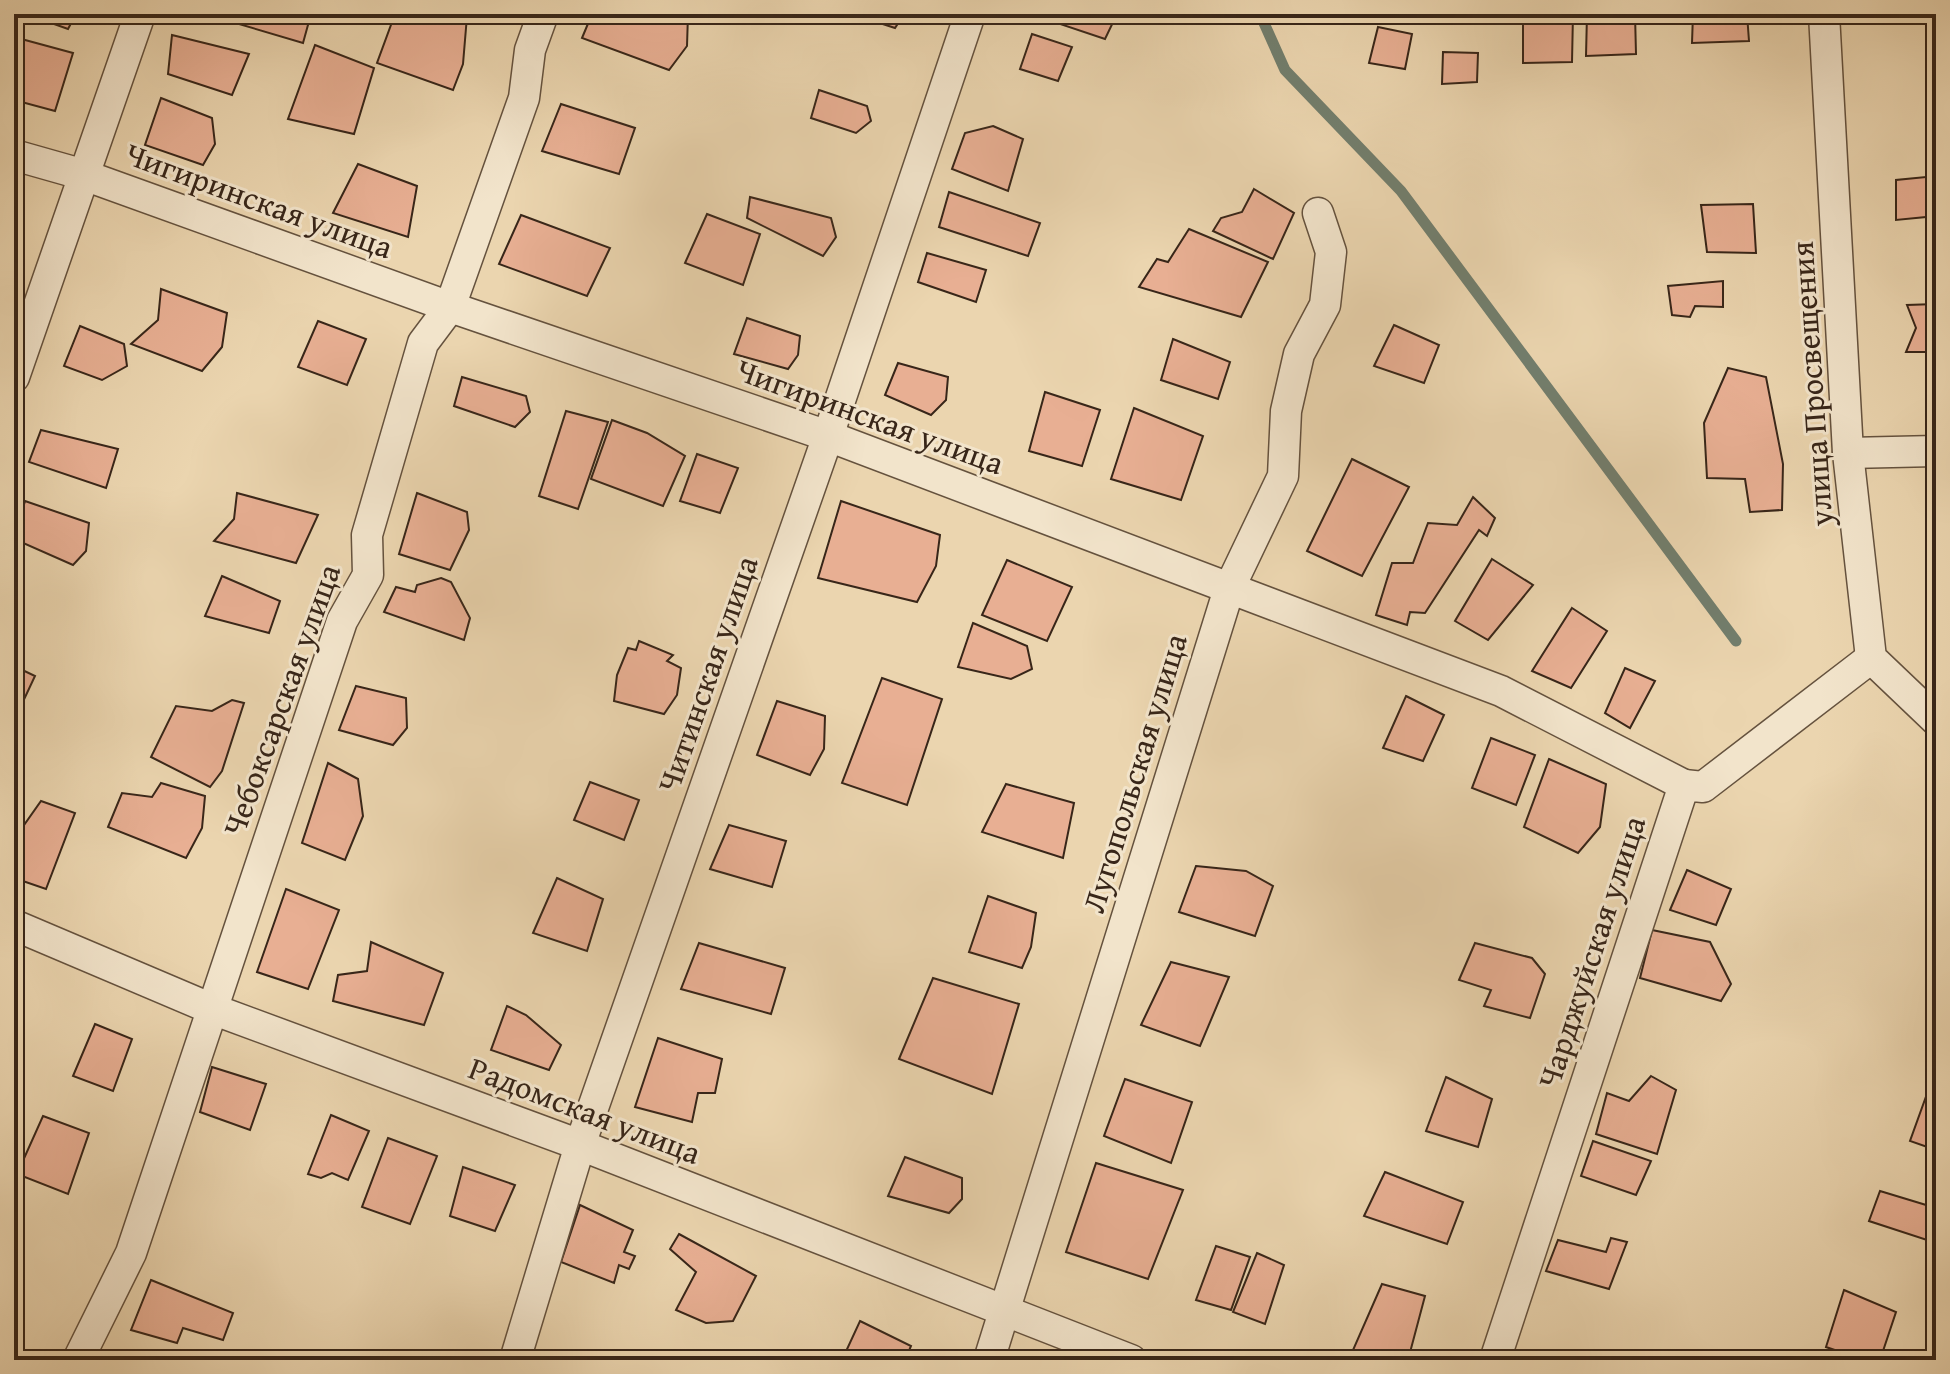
<svg xmlns="http://www.w3.org/2000/svg" width="1950" height="1374" font-family="'Gentium Book Plus',serif">
<rect width="100%" height="100%" fill="#ebd5af"/>
<filter id="stains"><feTurbulence type="fractalNoise" baseFrequency=".0025" numOctaves="4"/><feColorMatrix values="0 0 0 0 .2 0 0 0 0 .09 0 0 0 0 .02 0 0 0 .5 -.17"/></filter>
<radialGradient id="worn" r=".72"><stop offset=".6" stop-color="#630" stop-opacity="0"/><stop offset="1" stop-color="#630" stop-opacity=".3"/></radialGradient>
<g fill="none" stroke-linecap="round" stroke-linejoin="round">
<path stroke="#727e6d" stroke-width="11" d="M1260 14 1285 70 1401 191 1736 641"/>
</g>
<g fill="#e8af93" stroke="#382619" stroke-width="2">
<path d="M26 14H76L68 29Z"/>
<path d="M231 14H311L303 43 229 21Z"/>
<path d="M395 14 467 16 463 64 453 90 377 63Z"/>
<path d="M592 14H688L687 46 669 70 582 38Z"/>
<path d="M852 14H904L895 28Z"/>
<path d="M1057 14H1117L1105 39 1054 22Z"/>
<path d="M1523 14H1573L1572 62 1523 63Z"/>
<path d="M1587 14H1635L1636 54 1586 56Z"/>
<path d="M1693 14H1747L1749 41 1692 43Z"/>
<path d="M1378 27 1412 34 1405 69 1369 63Z"/>
<path d="M1032 34 1072 47 1058 81 1020 69Z"/>
<path d="M172 35 249 54 232 95 168 74Z"/>
<path d="M14 37 73 53 55 111 14 100Z"/>
<path d="M315 45 374 68 354 134 288 119Z"/>
<path d="M1443 52 1478 53 1477 82 1442 84Z"/>
<path d="M819 90 867 106 871 121 856 133 811 118Z"/>
<path d="M161 98 212 118 215 144 203 165 145 145Z"/>
<path d="M561 104 635 128 619 174 542 151Z"/>
<path d="M993 126 1023 139 1008 191 952 169 965 133Z"/>
<path d="M358 164 417 186 408 237 333 213Z"/>
<path d="M1936 176V216L1896 220V180Z"/>
<path d="M1254 189 1294 213 1273 259 1213 231 1221 218 1242 212Z"/>
<path d="M949 192 1040 223 1028 256 939 227Z"/>
<path d="M750 197 831 218 836 237 823 256 747 218Z"/>
<path d="M1753 204 1756 253 1707 252 1701 205Z"/>
<path d="M707 214 760 234 743 285 685 263Z"/>
<path d="M521 215 610 248 587 296 499 264Z"/>
<path d="M1189 229 1268 262 1241 317 1139 287 1157 259 1168 262Z"/>
<path d="M927 253 986 270 976 302 918 282Z"/>
<path d="M1723 281V307L1695 306 1690 317 1672 315 1668 286Z"/>
<path d="M161 289 227 313 222 347 202 371 131 344 158 320Z"/>
<path d="M1936 304V352H1906L1916 328 1907 305Z"/>
<path d="M747 318 800 336 798 355 788 369 734 354Z"/>
<path d="M318 321 366 339 347 385 298 367Z"/>
<path d="M1394 325 1439 345 1424 383 1374 366Z"/>
<path d="M80 326 124 344 127 366 102 380 64 366Z"/>
<path d="M1173 339 1230 362 1218 399 1161 380Z"/>
<path d="M898 363 948 377 946 400 931 415 885 395Z"/>
<path d="M1728 368 1766 377 1783 464 1782 510 1750 512 1745 479 1707 478 1704 423Z"/>
<path d="M462 377 526 396 530 412 515 427 454 406Z"/>
<path d="M1045 392 1100 410 1082 466 1029 451Z"/>
<path d="M1134 408 1203 436 1181 500 1111 479Z"/>
<path d="M566 411 608 422 578 509 539 496Z"/>
<path d="M612 420 647 433 685 456 663 506 591 479Z"/>
<path d="M41 430 118 449 106 488 29 462Z"/>
<path d="M697 454 738 468 720 513 680 501Z"/>
<path d="M1352 459 1409 487 1362 576 1307 551Z"/>
<path d="M237 493 318 515 296 563 214 541 234 519Z"/>
<path d="M417 493 467 512 469 530 450 570 399 554Z"/>
<path d="M1473 497 1495 518 1487 536 1479 530 1425 613 1410 612 1407 625 1376 615 1392 563H1413L1428 523 1457 525Z"/>
<path d="M25 501 89 523 86 551 73 565 14 539Z"/>
<path d="M841 501 940 535 936 566 917 602 818 578Z"/>
<path d="M1492 559 1533 585 1488 640 1455 621Z"/>
<path d="M1007 560 1072 587 1047 641 982 615Z"/>
<path d="M222 576 280 601 269 633 205 616Z"/>
<path d="M441 578 451 582 470 618 464 640 384 612 396 587 415 592 417 585Z"/>
<path d="M1572 608 1607 631 1571 688 1532 671Z"/>
<path d="M973 623 1027 646 1032 669 1011 679 958 667Z"/>
<path d="M639 641 673 655 667 661 681 668 677 695 664 714 614 701 617 675 628 648 636 650Z"/>
<path d="M14 666 35 676 20 708 14 706Z"/>
<path d="M1625 668 1655 681 1630 728 1605 713Z"/>
<path d="M882 678 942 699 907 805 842 783Z"/>
<path d="M356 686 406 698 407 728 393 745 339 730Z"/>
<path d="M1406 696 1444 715 1423 761 1383 748Z"/>
<path d="M232 700 244 703 222 771 210 787 151 757 176 706 212 711Z"/>
<path d="M777 701 825 716 824 749 810 775 757 755Z"/>
<path d="M1491 738 1535 755 1516 805 1472 788Z"/>
<path d="M1549 759 1606 784 1600 827 1578 853 1524 827Z"/>
<path d="M328 763 358 779 363 816 345 860 302 843Z"/>
<path d="M590 782 639 800 624 840 574 820Z"/>
<path d="M161 783 205 796 202 828 186 858 108 827 122 793 152 797Z"/>
<path d="M1006 784 1074 803 1063 858 982 832Z"/>
<path d="M41 801 75 813 46 889 14 878V822L24 825Z"/>
<path d="M729 825 786 841 772 887 710 869Z"/>
<path d="M1196 866 1246 871 1273 886 1255 936 1179 912Z"/>
<path d="M1687 870 1731 889 1716 925 1670 910Z"/>
<path d="M557 878 603 899 587 951 533 933Z"/>
<path d="M286 889 339 910 308 989 257 972Z"/>
<path d="M988 896 1036 913 1031 947 1022 968 969 952Z"/>
<path d="M1652 930 1710 942 1731 984 1721 1001 1640 978Z"/>
<path d="M371 942 443 973 424 1025 333 1001 338 975 367 971Z"/>
<path d="M699 943 785 968 771 1014 681 989Z"/>
<path d="M1475 943 1532 958 1545 974 1530 1018 1484 1006 1491 990 1459 980Z"/>
<path d="M1171 962 1229 977 1200 1046 1141 1025Z"/>
<path d="M933 978 1019 1004 992 1094 899 1059Z"/>
<path d="M507 1006 526 1015 561 1045 549 1070 491 1050Z"/>
<path d="M95 1024 132 1039 113 1091 73 1076Z"/>
<path d="M658 1038 722 1059 715 1093H698L692 1122 635 1107Z"/>
<path d="M212 1067 266 1084 250 1130 200 1112Z"/>
<path d="M1651 1076 1676 1090 1657 1154 1596 1134 1607 1093 1629 1101Z"/>
<path d="M1446 1077 1492 1099 1478 1147 1426 1131Z"/>
<path d="M1125 1079 1192 1102 1171 1163 1104 1136Z"/>
<path d="M1928 1091 1936 1094V1150L1910 1141Z"/>
<path d="M331 1115 369 1131 348 1180 332 1173 321 1178 308 1174Z"/>
<path d="M43 1116 89 1133 68 1194 17 1174Z"/>
<path d="M388 1138 437 1156 410 1224 362 1207Z"/>
<path d="M1593 1141 1651 1161 1636 1195 1581 1176Z"/>
<path d="M905 1157 962 1178V1199L949 1213 888 1196Z"/>
<path d="M1096 1163 1183 1190 1148 1279 1066 1252Z"/>
<path d="M463 1167 515 1185 495 1231 450 1216Z"/>
<path d="M1385 1172 1463 1202 1447 1244 1364 1216Z"/>
<path d="M1880 1191 1936 1208 1930 1241 1869 1221Z"/>
<path d="M580 1205 633 1230 624 1252 635 1256 629 1269 619 1265 614 1283 561 1262Z"/>
<path d="M679 1234 756 1276 733 1321 706 1323 676 1310 696 1272 670 1249Z"/>
<path d="M1611 1238 1627 1242 1609 1289 1546 1271 1558 1240 1606 1252Z"/>
<path d="M1216 1246 1250 1257 1231 1310 1196 1300Z"/>
<path d="M1257 1253 1284 1265 1265 1324 1233 1312Z"/>
<path d="M151 1280 233 1313 223 1340 183 1328 177 1343 131 1330Z"/>
<path d="M1382 1284 1425 1296 1408 1360H1388L1353 1350Z"/>
<path d="M1844 1290 1896 1312 1880 1360H1864L1826 1347Z"/>
<path d="M860 1321 911 1346 905 1360H842Z"/>
</g>
<g fill="none" stroke-linecap="round" stroke-linejoin="round">
<defs>
<g id="street">
<path d="M1824 14 1848 453 1871 658 1936 720"/>
<path d="M14 155 81 174 450 307 828 436 1501 691 1684 785"/>
<path d="M14 377 140 14"/>
<path d="M1848 453 1936 451"/>
<path d="M14 925 212 1009 580 1145 1131 1360"/>
<path d="M78 1360 131 1253 342 621 368 575 367 535 423 343 450 307 524 98 530 50 543 14"/>
<path d="M515 1360 580 1145 828 436 970 14"/>
<path d="M989 1360 1229 589 1283 476 1286 411 1299 354 1325 305 1331 252 1318 213"/>
<path d="M1495 1360 1684 785 1703 787 1871 658"/>
</g>
</defs>
<use href="#street" stroke="#65523e" stroke-width="33"/>
<use href="#street" stroke="#f2e4cb" stroke-width="30"/>
</g>
<g text-anchor="middle" dominant-baseline="central" stroke-width="6" stroke-linejoin="round" paint-order="stroke">
<g font-size="32" fill="#382619" stroke="#f2e4cb">
<text transform="translate(259 200) rotate(20)">Чигиринская улица</text>
<text transform="translate(1811 384) rotate(-94)">улица Просвещения</text>
<text transform="translate(870 416) rotate(20)">Чигиринская улица</text>
<text transform="translate(707 674) rotate(-71)">Читинская улица</text>
<text transform="translate(281 700) rotate(-70)">Чебоксарская улица</text>
<text transform="translate(1134 773) rotate(-73)">Лугопольская улица</text>
<text transform="translate(1591 952) rotate(-72)">Чарджуйская улица</text>
<text transform="translate(585 1110) rotate(21)">Радомская улица</text>
</g>
</g>
<rect width="1950" height="1374" fill="none" stroke="#ebd5af" stroke-width="48"/>
<rect x="16" y="16" width="1918" height="1342" fill="none" stroke="#382619" stroke-width="4"/>
<rect x="24" y="24" width="1902" height="1326" fill="none" stroke="#382619" stroke-width="2"/>
<rect width="100%" height="100%" filter="url(#stains)"/>
<rect width="100%" height="100%" fill="url(#worn)"/>
</svg>
